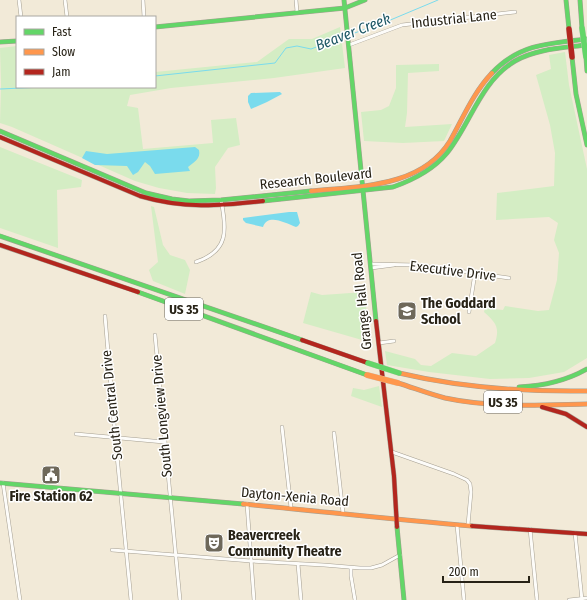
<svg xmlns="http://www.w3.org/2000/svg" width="587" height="600" font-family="'Fira Sans Condensed',sans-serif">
<rect width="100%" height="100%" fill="#f2ead8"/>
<g fill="#d4edc4">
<path d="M340 27 345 68 274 78 171 88 130 95 127 106 138 108 143 149 213 143 211 120 236 118 240 145 228 148 215 167 216 188 215 194 187 193 159 188 135 181 12 127 0 123 1 85 0 48 17 46V87H155V72L257 62 289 39H312Z"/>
<path d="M565 52 569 85 587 169V358L564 372 529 378 490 379 429 372 387 365 385 351 415 359 421 365 431 366 452 353 476 356 495 343C500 327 496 323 484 312L485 308 503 310 505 306 538 311 549 310 557 280 559 253 554 240 558 223 549 217 496 220 497 193 554 186 555 153 550 125 536 75 551 69 549 55Z"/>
<path d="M439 64V71L408 73 407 113 405 127 452 124 444 141 403 143 364 141 361 112 381 110 389 106 396 88V65Z"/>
<path d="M0 147 82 180 81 187 57 190 58 248 0 228Z"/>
<path d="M151 206 154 207 163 245 170 255 185 260 190 270 185 294 153 281 149 270 158 262Z"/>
<path d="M311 292 322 295 365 292 369 342 303 323Z"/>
<path d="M379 386 382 407 351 396 353 388 364 390Z"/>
</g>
<g fill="#7adbed">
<path d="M280 92 282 94 267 102 251 109 248 102V96L251 93Z"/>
<path d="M195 147 199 150C201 159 194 162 188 167L190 171 155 174 150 166 145 162 138 172 133 175 127 166 95 165 82 158 86 151 107 154Z"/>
<path d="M289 212H297L300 223 298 226 296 227C285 223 268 213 263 227L246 223 243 220V218Z"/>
</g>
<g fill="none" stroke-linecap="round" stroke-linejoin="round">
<g stroke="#7adbed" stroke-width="1">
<path d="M349 35 388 21 438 0"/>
<path d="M155 76 275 63 286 48 297 46 311 49 346 36"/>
<path d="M0 89 44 87"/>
</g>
<defs>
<g id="street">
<path d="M19 0 21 17"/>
<path d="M65 0 67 17"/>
<path d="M143 0 144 17"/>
<path d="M296 0 297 12"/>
<path d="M349 45 402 25 515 12"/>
<path d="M196 262C229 251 227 230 221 200"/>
<path d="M371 264 416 265 509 278"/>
<path d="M371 268 394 265"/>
<path d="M469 312 475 273"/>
<path d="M105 316 115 435 131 600"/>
<path d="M155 335 180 600"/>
<path d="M379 343 394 341"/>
<path d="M282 427 291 508"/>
<path d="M334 433 343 513"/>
<path d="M76 434 164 442"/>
<path d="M392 452 454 474 467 480 470 484 471 492 468 525"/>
<path d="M3 483 20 600"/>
<path d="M247 504 254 600"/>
<path d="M457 525 464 600"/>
<path d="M530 529 537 600"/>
<path d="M575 533 582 600"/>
<path d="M112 550 251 561 324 565 360 568H371L382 565 400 555"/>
<path d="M298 564 301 600"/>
<path d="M351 568V576L355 600"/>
<path d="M569 600 587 598"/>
</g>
<g id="fast">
<path d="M344 0 376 321"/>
<path d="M566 0 569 29"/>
<path d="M580 0 582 28"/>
<path d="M155 27 345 8 365 0"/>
<path d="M0 42 17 41"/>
<path d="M572 57 576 94 587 145"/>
<path d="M586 57 587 71"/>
<path d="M492 73C519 44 550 43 587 39"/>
<path d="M0 131 146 193 172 199 189 201 221 200 311 191"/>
<path d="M263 201 393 187C413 180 433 170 447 153 471 123 480 82 515 61 536 49 562 48 586 45"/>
<path d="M0 236 302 340"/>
<path d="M138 292 367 375"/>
<path d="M519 387C543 386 566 381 587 369"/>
<path d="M0 483 243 504"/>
<path d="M397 527 404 600"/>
</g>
<g id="slow">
<path d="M311 191C359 186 421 188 450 141 463 118 473 93 492 73"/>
<path d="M399 373C462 388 522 392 587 391"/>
<path d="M398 383C414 388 429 394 445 398 492 408 540 405 587 404"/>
<path d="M243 504C319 511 395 520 472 526"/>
</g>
<g id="jam">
<path d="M0 137 140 196C184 209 218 206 263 201"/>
<path d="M0 245 138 292"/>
<path d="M376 321 394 476 397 527"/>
<path d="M302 340 368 363"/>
<path d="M542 407 566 414 587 427"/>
<path d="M472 526 587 534"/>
</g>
</defs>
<use href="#street" stroke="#a59f92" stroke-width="4"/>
<use href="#fast" stroke="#a59f92" stroke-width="5"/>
<use href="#slow" stroke="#a59f92" stroke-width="5"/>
<use href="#jam" stroke="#a59f92" stroke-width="5"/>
<use href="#street" stroke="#fdfcf9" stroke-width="3"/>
<use href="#fast" stroke="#63d668" stroke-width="4"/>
<use href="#slow" stroke="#ff974d" stroke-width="4"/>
<use href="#jam" stroke="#b3261e" stroke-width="4"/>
<defs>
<g id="fast-bridge">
<path d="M582 28 586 57"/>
<path d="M368 363 399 373"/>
</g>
<path id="slow-bridge" d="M367 375 398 383"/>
<path id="jam-bridge" d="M569 29 572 57"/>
</defs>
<use href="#fast-bridge" stroke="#cbc7be" stroke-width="6" stroke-linecap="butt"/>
<use href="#slow-bridge" stroke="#cbc7be" stroke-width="6" stroke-linecap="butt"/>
<use href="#jam-bridge" stroke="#cbc7be" stroke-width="6" stroke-linecap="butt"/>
<use href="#fast-bridge" stroke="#63d668" stroke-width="5.5"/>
<use href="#slow-bridge" stroke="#ff974d" stroke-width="5.5"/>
<use href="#jam-bridge" stroke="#b3261e" stroke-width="5.5"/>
</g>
<defs>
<symbol id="school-square" viewBox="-11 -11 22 22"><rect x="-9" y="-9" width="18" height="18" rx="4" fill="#6e685a" stroke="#fff"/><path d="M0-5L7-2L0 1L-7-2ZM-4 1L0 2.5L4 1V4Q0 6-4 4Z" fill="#fff"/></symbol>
<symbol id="civic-square" viewBox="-11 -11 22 22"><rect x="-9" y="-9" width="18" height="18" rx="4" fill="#6e685a" stroke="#fff"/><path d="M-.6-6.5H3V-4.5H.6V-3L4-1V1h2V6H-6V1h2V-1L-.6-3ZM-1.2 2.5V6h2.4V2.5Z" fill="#fff"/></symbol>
<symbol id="theatre-square" viewBox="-11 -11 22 22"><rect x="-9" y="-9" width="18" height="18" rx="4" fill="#6e685a" stroke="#fff"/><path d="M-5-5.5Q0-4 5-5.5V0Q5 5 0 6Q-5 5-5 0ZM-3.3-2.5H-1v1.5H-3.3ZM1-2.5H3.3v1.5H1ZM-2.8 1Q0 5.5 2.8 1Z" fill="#fff"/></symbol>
</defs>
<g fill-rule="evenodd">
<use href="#school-square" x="396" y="300" width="22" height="22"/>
<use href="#civic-square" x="40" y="464" width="22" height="22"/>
<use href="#theatre-square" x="203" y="532" width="22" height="22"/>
</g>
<g text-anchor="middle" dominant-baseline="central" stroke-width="3" stroke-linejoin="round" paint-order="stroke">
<g fill="#fff" stroke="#68645c" stroke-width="1">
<rect x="165" y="298" width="38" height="22" rx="3"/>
<rect x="484" y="391" width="38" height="22" rx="3"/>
</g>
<g font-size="13" font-weight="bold" fill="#272216">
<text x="184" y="309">US 35</text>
<text x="503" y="402">US 35</text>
</g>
<g font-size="14" fill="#272216" stroke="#fff">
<text transform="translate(454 19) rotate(-6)">Industrial Lane</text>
<text transform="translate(316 179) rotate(-6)">Research Boulevard</text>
<text transform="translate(453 271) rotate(7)">Executive Drive</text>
<text transform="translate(362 301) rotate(-96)">Grange Hall Road</text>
<text transform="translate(112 405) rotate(-96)">South Central Drive</text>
<text transform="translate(162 416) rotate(-95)">South Longview Drive</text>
<text transform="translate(295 497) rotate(5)">Dayton-Xenia Road</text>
</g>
<g font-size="14" font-weight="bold" fill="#272216" stroke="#fff" text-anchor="start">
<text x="421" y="303">The Goddard<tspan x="421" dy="16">School</tspan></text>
<text x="51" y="496" text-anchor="middle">Fire Station 62</text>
<text x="228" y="535">Beavercreek<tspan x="228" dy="16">Community Theatre</tspan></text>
</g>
<g font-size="15" font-style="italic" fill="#1f5866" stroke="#fff">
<text transform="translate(353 32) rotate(-21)">Beaver Creek</text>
</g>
</g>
<rect x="16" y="16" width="140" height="72" fill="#ffffff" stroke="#a9a7a2"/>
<rect x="24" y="29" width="20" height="6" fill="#63d668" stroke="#a9a7a2"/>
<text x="52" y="36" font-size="12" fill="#272216">Fast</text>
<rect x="24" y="49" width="20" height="6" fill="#ff974d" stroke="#a9a7a2"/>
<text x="52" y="56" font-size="12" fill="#272216">Slow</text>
<rect x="24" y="69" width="20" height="6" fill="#b3261e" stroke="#a9a7a2"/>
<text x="52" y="76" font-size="12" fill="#272216">Jam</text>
<path d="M443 576v6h86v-6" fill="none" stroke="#272216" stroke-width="2"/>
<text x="449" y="576" font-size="12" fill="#272216" stroke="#ffffff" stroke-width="3" paint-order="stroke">200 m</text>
</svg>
